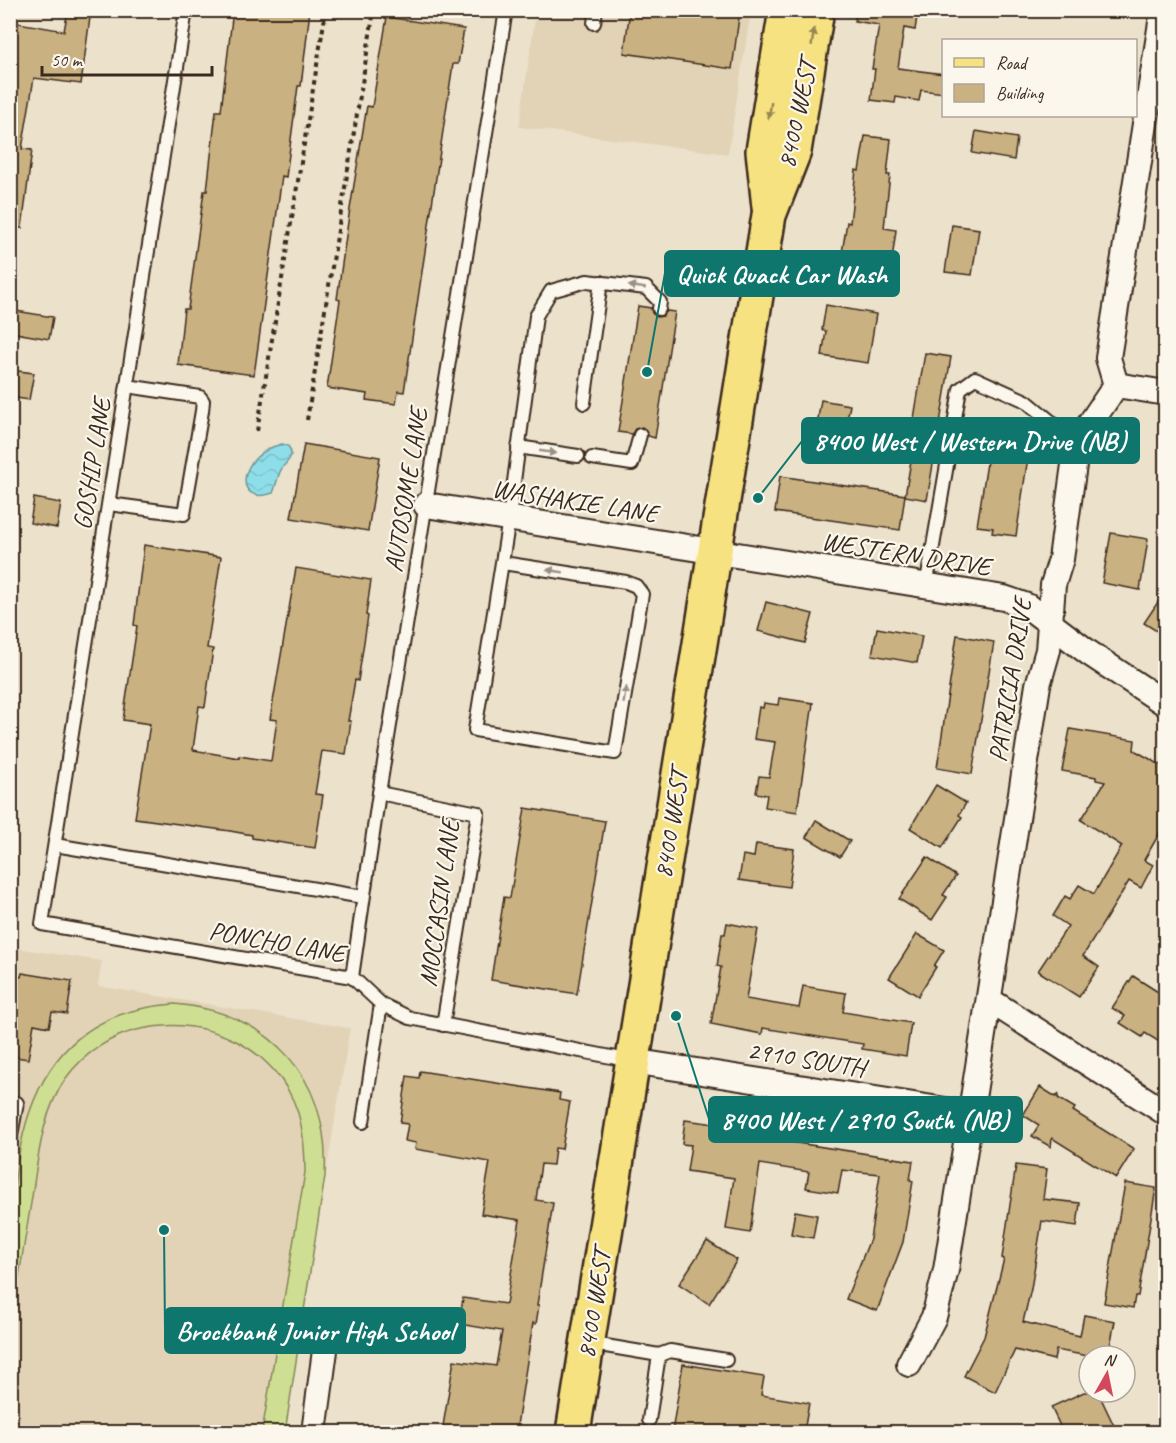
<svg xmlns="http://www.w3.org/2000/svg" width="1176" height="1443" font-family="Caveat,sans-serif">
<defs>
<pattern id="water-waves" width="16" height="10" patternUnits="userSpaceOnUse" patternTransform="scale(1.5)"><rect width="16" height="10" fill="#8edeea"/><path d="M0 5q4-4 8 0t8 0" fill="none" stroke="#7bbfc8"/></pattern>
</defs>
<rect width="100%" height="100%" fill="#ece2cc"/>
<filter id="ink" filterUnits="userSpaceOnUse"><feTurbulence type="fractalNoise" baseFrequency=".0167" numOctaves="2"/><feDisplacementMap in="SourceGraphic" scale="12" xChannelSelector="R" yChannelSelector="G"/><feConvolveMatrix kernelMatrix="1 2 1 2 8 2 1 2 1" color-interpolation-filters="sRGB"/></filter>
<g filter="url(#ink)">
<g fill="#e2d3b6">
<path d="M536 11H751L728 154 519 127Z"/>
<path d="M10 947 102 961 98 986 350 1028 284 1432H11Z"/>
</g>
<path fill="#cedf93" stroke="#848458" stroke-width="1.5" d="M175 1004C272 1013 330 1078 325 1176L285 1432H262L305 1172C305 1152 304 1133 298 1113 277 1048 206 1014 141 1029 112 1035 84 1053 66 1078 41 1114 38 1160 31 1203 24 1245 17 1287 11 1329 10 1195 0 1015 175 1004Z"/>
<path fill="url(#water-waves)" stroke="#6d9698" stroke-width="1.5" d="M282 444 288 446C297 458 284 462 280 472 277 479 276 486 273 493 233 507 236 455 282 444Z"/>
<g fill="#cab181" stroke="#3b2a1e" stroke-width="1.5">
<path d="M68 10H91L81 84 34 78 22 149 32 150 22 228H10V37L13 22 64 31Z"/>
<path d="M233 10H310L301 86H298L286 177 282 176 254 375 178 365 184 309H188L204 191H207L216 111H221Z"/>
<path d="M630 10H740L732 69 624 53Z"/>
<path d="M856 10H918L915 30 904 28 898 68 944 74V93L921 90 919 101 896 97 895 103 871 100 875 69H872L879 25 855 21Z"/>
<path d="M387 17 464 29 458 64H453L404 392 398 391 396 404 366 400 367 394 327 388 340 300 337 299 349 215 367 106 372 107Z"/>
<path d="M976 131 1017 138 1014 160 972 153Z"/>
<path d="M865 136 891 139 887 175H890L884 228 896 230 891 267 841 259 847 222 850 223 856 170 859 171Z"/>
<path d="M952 225 979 229 972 275 945 272Z"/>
<path d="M826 305 876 314 868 363 822 356 826 331 822 330Z"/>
<path d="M638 306 651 308 652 313 657 317 663 316 667 311 675 312 655 438 648 436 646 430 642 427 635 429 632 434 618 432Z"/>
<path d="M10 310 53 317 49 339 10 332Z"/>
<path d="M925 353 951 357 927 500 905 496 914 443 910 442Z"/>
<path d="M10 370 34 373 29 400 10 397Z"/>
<path d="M821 400 850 405 844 436 816 431Z"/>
<path d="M993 425 1032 431 1016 536 992 533 993 528 977 526Z"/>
<path d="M304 444 380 457 368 531 291 518Z"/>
<path d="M780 476 905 495 900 530 775 512Z"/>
<path d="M34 498 61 503 57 528 30 523Z"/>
<path d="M1111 533 1148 539 1140 590 1102 583Z"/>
<path d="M144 545 221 557 207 648 213 649 205 707 199 706 193 750 239 758V756L271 761 277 720 270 719 296 568 371 580 366 615 368 616 358 681 355 680 348 721H351L346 754 322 751 315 794 323 795 315 848 252 838V835L230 831 135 818 150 724 123 720 137 626 134 625Z"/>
<path d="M1166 590V637L1144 623Z"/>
<path d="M766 602 813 614 805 643 758 631Z"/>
<path d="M877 628 922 636 917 663 872 655Z"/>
<path d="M957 635 994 642 972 774 937 768Z"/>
<path d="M779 698 813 703 797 812 765 807 767 795 756 793 759 776 769 777 775 742 754 739 759 707 763 708 764 703 778 705Z"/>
<path d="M1070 729 1135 740 1134 750 1166 768V822L1144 860 1153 865 1141 888 1129 881 1083 956 1099 967 1079 997 1038 971 1068 926 1053 916 1065 896 1070 899 1079 885 1094 894 1122 846 1081 820 1105 782 1096 780V777L1062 771Z"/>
<path d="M936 785 966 803 959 815 962 817 942 848 910 828Z"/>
<path d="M525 808 605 821 577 994 491 980 504 897 510 898Z"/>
<path d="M816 820 850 841 840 857 806 837Z"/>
<path d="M756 844 794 849 789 887 739 880 743 855 754 857Z"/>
<path d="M927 857 956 876 943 895 947 897 932 920 899 899Z"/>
<path d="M727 923 758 929 746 999 799 1008 803 986 846 993 843 1012 911 1023 906 1056 862 1049 863 1044 763 1028 762 1034 711 1024 721 967 717 966 722 934H725Z"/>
<path d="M917 934 944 950 934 966 936 967 918 996 889 978Z"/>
<path d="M22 973 72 981 67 1014 52 1012 49 1027 34 1024 28 1059 10 1056V975L21 977Z"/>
<path d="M1133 976 1166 997V1046L1145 1033 1142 1037 1120 1023 1125 1016 1112 1008Z"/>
<path d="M420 1071 560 1093 559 1100 570 1102 562 1149 555 1148 553 1165 541 1164 536 1200 553 1203 537 1305H539L536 1324 533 1323 516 1432H442L454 1360 496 1366 502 1331 459 1324 463 1298 506 1304 520 1220 481 1214 490 1162 415 1149 416 1143 405 1141 408 1124 400 1123 407 1076 419 1078Z"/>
<path d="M1040 1087 1056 1097 1059 1093 1058 1098 1075 1108 1073 1111 1134 1149 1116 1178 1052 1138 1051 1147 1032 1136 1039 1125 1023 1115Z"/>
<path d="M685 1120 792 1134 791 1142 913 1161 910 1180 913 1181 903 1242 877 1311 846 1299 870 1239 880 1174 842 1170 838 1193 806 1188 809 1172 760 1164 750 1233 726 1229 734 1178 687 1171 691 1145 682 1144Z"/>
<path d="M1016 1165 1047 1169 1043 1199 1080 1203 1077 1226 1042 1221 1031 1289 1023 1322 1080 1336 1084 1315 1115 1321 1108 1356H1088L1056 1350 1054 1360 1015 1350 995 1392 964 1376 984 1337 1004 1259 1002 1258Z"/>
<path d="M1125 1183 1156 1188 1138 1296H1135L1133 1308 1104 1303Z"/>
<path d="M795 1211 817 1215 813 1238 791 1234Z"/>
<path d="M707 1241 737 1260 709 1304 679 1284Z"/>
<path d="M683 1364 764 1377 761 1395 809 1403 804 1432H672Z"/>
<path d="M1084 1392H1098L1117 1432H1063L1051 1407Z"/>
</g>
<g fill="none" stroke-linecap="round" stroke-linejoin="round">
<defs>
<g id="service">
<path d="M186 10 42 924 352 977 381 1004 410 1018 632 1061"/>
<path d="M594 23 596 10"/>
<path d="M584 403 601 282"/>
<path d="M518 447 578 456"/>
<path d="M592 458 632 464 640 435"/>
<path d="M109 504 184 514 202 411 203 401 200 397 127 386"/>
<path d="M503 563 626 582 636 586 642 594 615 753 475 730 509 519 536 316 551 291 587 281 646 288 660 302 659 309"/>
<path d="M926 587 960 389 975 378 1026 401 1077 443"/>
<path d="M379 793 478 813 443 1025"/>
<path d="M55 845 363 897"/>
<path d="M352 977 379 793 506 10"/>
<path d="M10 1102 17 1103 10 1141"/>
<path d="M363 1122 381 1004"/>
<path d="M588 1343 659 1355 649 1420"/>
<path d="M659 1355 670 1351 726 1360"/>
</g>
<g id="minor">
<path d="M1116 385 1166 393"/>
<path d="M426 505 1004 598 1027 606 1089 653 1166 704"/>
<path d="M989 1000 1166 1113"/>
<path d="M632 1061 971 1114"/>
<path d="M909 1364 934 1317 946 1270 1038 685 1048 650 1053 585 1061 559 1077 443 1116 385 1108 358 1163 10"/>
<path d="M314 1432 326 1343"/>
</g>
<g id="primary">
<path d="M769 207 763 151 786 10"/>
<path d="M573 1432 769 215 794 151 817 10"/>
</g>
</defs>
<use href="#service" stroke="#3b2a1e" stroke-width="16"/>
<use href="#minor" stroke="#3b2a1e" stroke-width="28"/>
<use href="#primary" stroke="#3b2a1e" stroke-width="38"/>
<g stroke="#3b2a1e" stroke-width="4" stroke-dasharray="4.5 4.5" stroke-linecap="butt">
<path d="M307 420 374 10"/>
<path d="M257 431 326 10"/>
</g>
<use href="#service" stroke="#fbf7ec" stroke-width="12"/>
<use href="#minor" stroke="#fbf7ec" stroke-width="24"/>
<use href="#primary" stroke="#f6e281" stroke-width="33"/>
</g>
<defs><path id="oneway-solid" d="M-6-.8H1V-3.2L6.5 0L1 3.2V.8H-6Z" transform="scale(1.5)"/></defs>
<g fill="#988650">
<use href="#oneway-solid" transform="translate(813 37) rotate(-81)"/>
<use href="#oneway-solid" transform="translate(770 110) rotate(99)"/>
</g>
<g fill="#9b9085">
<use href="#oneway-solid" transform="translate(637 287) rotate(-171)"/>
<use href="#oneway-solid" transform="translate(548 452) rotate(8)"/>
<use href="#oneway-solid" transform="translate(555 571) rotate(-171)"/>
<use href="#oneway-solid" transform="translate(625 695) rotate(-80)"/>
</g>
</g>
<g text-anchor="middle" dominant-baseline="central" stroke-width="4.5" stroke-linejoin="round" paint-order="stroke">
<g font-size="26" fill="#3b2a1e" stroke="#fbf7ec">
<text transform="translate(797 114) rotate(-78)">8400 WEST</text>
<text transform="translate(92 464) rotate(-81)">GOSHIP LANE</text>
<text transform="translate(406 490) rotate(-81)">AUTOSOME LANE</text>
<text transform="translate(575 501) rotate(9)">WASHAKIE LANE</text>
<text transform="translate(906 554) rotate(9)">WESTERN DRIVE</text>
<text transform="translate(1010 680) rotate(-81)">PATRICIA DRIVE</text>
<text transform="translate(671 824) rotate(-81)">8400 WEST</text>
<text transform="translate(439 903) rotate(-82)">MOCCASIN LANE</text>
<text transform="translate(277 942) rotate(10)">PONCHO LANE</text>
<text transform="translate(806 1059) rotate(9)">2910 SOUTH</text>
<text transform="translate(594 1304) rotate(-81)">8400 WEST</text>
</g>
</g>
<path fill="none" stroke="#0f766e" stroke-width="2" d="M647 372L665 273M758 498L802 441M676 1016L709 1119M164 1230L165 1330"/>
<g fill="#0f766e" stroke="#fbf7ec" stroke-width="2">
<circle cx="647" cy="372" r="6"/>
<circle cx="758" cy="498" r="6"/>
<circle cx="676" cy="1016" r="6"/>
<circle cx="164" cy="1230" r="6"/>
</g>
<g fill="#0f766e" stroke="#0f766e" stroke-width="2">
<rect x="665" y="251" width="234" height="45" rx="6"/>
<rect x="802" y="418" width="337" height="45" rx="6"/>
<rect x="709" y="1097" width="313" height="45" rx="6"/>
<rect x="165" y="1308" width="300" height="45" rx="6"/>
</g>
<g font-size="27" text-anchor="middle" font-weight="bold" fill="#fff">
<text x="782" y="283">Quick Quack Car Wash</text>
<text x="970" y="450">8400 West / Western Drive (NB)</text>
<text x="865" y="1129">8400 West / 2910 South (NB)</text>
<text x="315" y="1340">Brockbank Junior High School</text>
</g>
<rect width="1176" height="1443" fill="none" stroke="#fbf7ec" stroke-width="36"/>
<rect x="18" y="18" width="1140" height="1407" fill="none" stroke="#3b2a1e" stroke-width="2" filter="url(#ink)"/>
<rect x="942" y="39" width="195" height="78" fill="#fbf7ec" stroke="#aea59a" stroke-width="1.5"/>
<rect x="954" y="58" width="30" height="9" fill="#f6e281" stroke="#aea59a" stroke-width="1.5"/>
<text x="996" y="69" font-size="18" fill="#3b2a1e">Road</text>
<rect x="954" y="84" width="30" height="18" fill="#cab181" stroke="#aea59a" stroke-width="1.5"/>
<text x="996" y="99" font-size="18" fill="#3b2a1e">Building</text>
<g transform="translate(1107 1374) rotate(9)"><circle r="28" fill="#fbf7ec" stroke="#aea59a" stroke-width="1.5"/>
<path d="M0-4.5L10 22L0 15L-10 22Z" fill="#d1495b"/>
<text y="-9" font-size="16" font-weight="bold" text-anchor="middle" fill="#3b2a1e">N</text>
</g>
<path d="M42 66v9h170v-9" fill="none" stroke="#3b2a1e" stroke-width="3"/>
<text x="51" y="66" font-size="18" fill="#3b2a1e" stroke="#fbf7ec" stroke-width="4.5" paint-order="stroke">50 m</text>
</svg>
